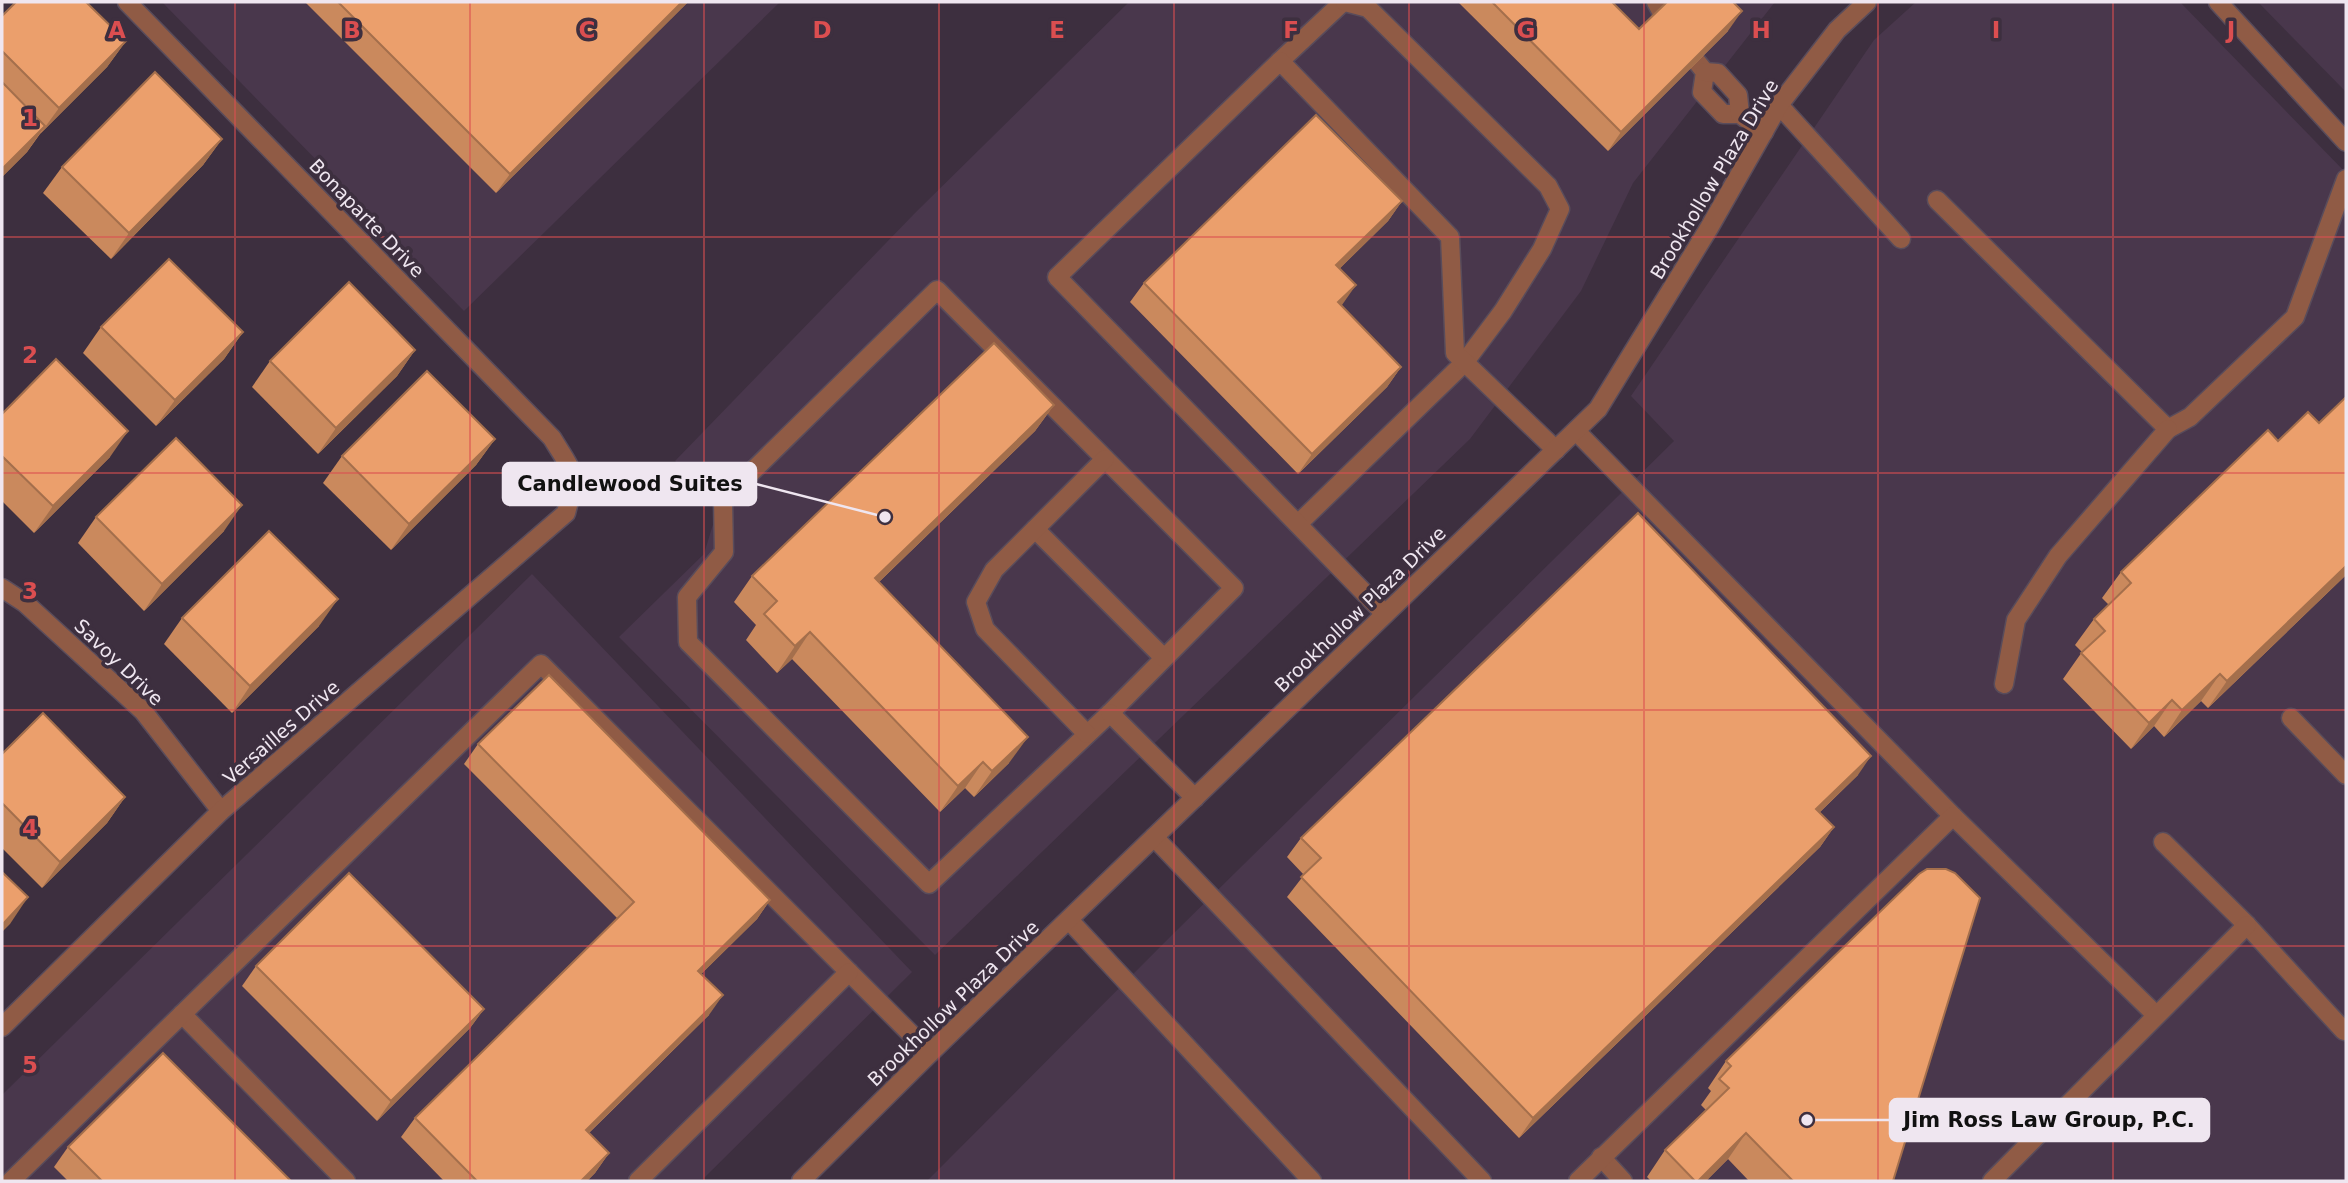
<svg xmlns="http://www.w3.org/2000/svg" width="2348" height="1183" font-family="'DejaVu Sans',sans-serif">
<rect width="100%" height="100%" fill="#3d2f3f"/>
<g fill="#49374c">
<path d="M162 2H780L464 311Z"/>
<path d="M1129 2H1775L1633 183 1581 291 1470 439 935 955 619 637 704 554 714 521V501L675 461 915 213Z"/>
<path d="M1916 2H2180L2346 173V1181H927L1171 936 1674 441 1631 396 1874 40Z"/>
<path d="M2258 2H2346V92Z"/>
<path d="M532 574 912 972 701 1181H2V1095Z"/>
</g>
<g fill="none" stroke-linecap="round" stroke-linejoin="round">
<defs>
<g id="minor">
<path d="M1656 2 1662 13"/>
<path d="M2218 2 2346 142"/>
<path d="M1280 61 1343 2"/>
<path d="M1697 62 1705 72 1702 92 1723 114H1740L1764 132"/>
<path d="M1705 72 1718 73 1738 95 1740 114"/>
<path d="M1779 105 1901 239"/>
<path d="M1937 200 2168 429 2190 417 2295 317 2346 179"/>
<path d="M937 290 1234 588 1110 713 929 884 688 642 687 597 724 552 723 500Z"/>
<path d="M1576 431 1953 816 2156 1015"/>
<path d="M1298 524 1464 363 1503 311 1542 249 1560 209 1548 186 1368 8 1345 2"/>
<path d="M1035 529 1164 658"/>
<path d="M2 588 25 603 143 711 221 811"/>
<path d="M1385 614 1057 277 1280 61 1450 237 1455 353 1556 450"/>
<path d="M2004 684 2016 620 2058 556 2168 429"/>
<path d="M1110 713 1195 798"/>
<path d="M2291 718 2346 775"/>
<path d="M1087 734 985 629 976 602 994 570 1105 459"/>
<path d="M1154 837 1482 1181"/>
<path d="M2163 842 2247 925 2344 1031 2346 1029"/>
<path d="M1069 920 1312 1181"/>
<path d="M182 1014 346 1181"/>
<path d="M2 1027 221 811 566 513C577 471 574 474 552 438L127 2"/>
<path d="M1601 1157 1623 1181"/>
<path d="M11 1181 541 664 930 1053"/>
<path d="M638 1181 849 972"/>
<path d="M801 1181 930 1053 1598 409 1709 228 1779 105 1837 30 1867 2"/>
<path d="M1578 1181 1953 816"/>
<path d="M1992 1181 2247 925"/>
</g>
</defs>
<use href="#minor" stroke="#594c5b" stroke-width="21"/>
<use href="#minor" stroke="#905b45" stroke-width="18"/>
</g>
<g fill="#ca895d">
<path d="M305 2H688L496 193Z"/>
<path d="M1458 2H1612L1639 29 1728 31 1608 151Z"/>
<path d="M2 16 126 41 107 67 40 134 27 152 2 177Z"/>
<path d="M222 139 203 165 111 259 43 193 62 167Z"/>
<path d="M1402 201 1388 221 1340 268 1342 306 1401 367 1387 387 1298 474 1130 302 1144 283Z"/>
<path d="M101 327 243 332 224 359 156 426 83 353Z"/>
<path d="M415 350 397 376 318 454 252 387 270 361Z"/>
<path d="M1054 405 1035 431 879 582 1009 763 974 797 965 788 940 812 792 659 777 673 746 640 756 625 734 602 752 576Z"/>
<path d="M2 414 110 457 34 533 2 501Z"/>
<path d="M495 439 476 465 391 550 323 483 342 456Z"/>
<path d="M2278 441 2346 575 2208 708 2201 701 2164 737 2154 726 2131 749 2063 679 2082 652 2075 645 2094 619 2109 605 2102 598 2121 572Z"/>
<path d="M96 517 224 531 144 611 78 543Z"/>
<path d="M182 618 319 626 232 713 164 644Z"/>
<path d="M478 744 770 900 757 919 701 974 709 1015 589 1133 609 1153 595 1173 587 1181H444L401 1137 415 1118 617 918 464 764Z"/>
<path d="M2 754 125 797 107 823 42 888 2 848Z"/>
<path d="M1858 775 1819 813 1834 827 1820 847 1519 1138 1287 897 1304 875 1287 857 1301 838Z"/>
<path d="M256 966 484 1009 470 1028 377 1121 242 986Z"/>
<path d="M1726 1061 1893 1181H1749L1728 1159 1706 1181H1651L1647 1177 1665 1150 1706 1110 1701 1105 1711 1091 1708 1088Z"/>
<path d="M68 1147 291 1181H68L54 1167Z"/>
</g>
<g fill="#a46f4c">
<path d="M682 2H688L496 193 510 174Z"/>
<path d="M1742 11 1728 31 1608 151 1621 132Z"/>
<path d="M126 41 107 67 40 134 59 108Z"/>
<path d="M45 126 27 152 2 177V169Z"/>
<path d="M222 139 203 165 111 259 129 233Z"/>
<path d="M1402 201 1388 221 1323 285 1336 265Z"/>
<path d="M1356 285 1342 305 1325 322 1338 302Z"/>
<path d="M243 332 224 359 156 426 175 400Z"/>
<path d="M415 350 397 376 318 454 336 428Z"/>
<path d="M1401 367 1387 387 1298 474 1312 454Z"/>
<path d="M1054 405 1035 431 856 604 875 578Z"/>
<path d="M128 431 110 457 34 533 53 506Z"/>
<path d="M495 439 476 465 391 550 409 524Z"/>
<path d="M242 505 224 531 144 611 162 584Z"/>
<path d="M2346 566V575L2208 708 2227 681Z"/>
<path d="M338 599 319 626 232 713 250 686Z"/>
<path d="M810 632 792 659 777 673 795 646Z"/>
<path d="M2220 674 2201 701 2164 737 2182 710Z"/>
<path d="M2172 700 2154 726 2131 749 2149 723Z"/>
<path d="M1028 737 1009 763 974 797 992 771Z"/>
<path d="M1871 756 1858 775 1802 829 1816 809Z"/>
<path d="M983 762 965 788 940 812 958 786Z"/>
<path d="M125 797 107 823 42 888 60 862Z"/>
<path d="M1834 827 1820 847 1519 1138 1533 1118Z"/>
<path d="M28 897 10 924 2 932V925Z"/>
<path d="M770 900 757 919 685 990 698 971Z"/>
<path d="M723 995 709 1015 572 1149 586 1130Z"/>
<path d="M484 1009 470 1028 377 1121 391 1101Z"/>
<path d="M1746 1133 1728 1159 1706 1181H1698Z"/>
<path d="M609 1153 595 1173 587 1181H581Z"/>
</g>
<g fill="#eb9f6c" stroke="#a46f4c" stroke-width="2">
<path d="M16 2H86L126 41 59 108 2 51V16Z"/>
<path d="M338 2H682L510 174Z"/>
<path d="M1492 2H1612L1639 29 1667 2H1733L1742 11 1621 132Z"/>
<path d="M155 72 222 139 129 233 62 167Z"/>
<path d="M2 82 45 126 2 169Z"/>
<path d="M1316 115 1402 201 1336 265 1356 285 1338 302 1401 367 1312 454 1144 283Z"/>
<path d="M169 259 243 332 175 400 101 327Z"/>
<path d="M349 282 415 350 336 428 270 361Z"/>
<path d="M994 343 1054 405 875 578 1028 737 992 771 983 762 958 786 810 632 795 646 764 614 777 601 752 576Z"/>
<path d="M56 359 128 431 53 506 2 456V414Z"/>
<path d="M427 371 495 439 409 524 342 456Z"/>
<path d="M2346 397V566L2227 681 2220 674 2182 710 2172 700 2149 723 2081 653 2105 631 2094 619 2131 583 2121 572 2268 430 2278 441 2308 412 2319 423Z"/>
<path d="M176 438 242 505 162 584 96 517Z"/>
<path d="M1638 513 1871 756 1816 809 1834 827 1533 1118 1301 877 1321 858 1301 838Z"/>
<path d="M269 531 338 599 250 686 182 618Z"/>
<path d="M549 675 770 900 698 971 723 995 586 1130 609 1153 581 1181H477L415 1118 634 902 478 744Z"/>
<path d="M43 713 125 797 60 862 2 803V754Z"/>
<path d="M1927 869H1946L1955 873 1980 898 1893 1181H1793L1746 1133 1698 1181H1695L1665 1150 1729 1088 1719 1079 1731 1066 1726 1061 1919 874Z"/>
<path d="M2 872 28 897 2 925Z"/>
<path d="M349 873 484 1009 391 1101 256 966Z"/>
<path d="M163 1053 291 1181H102L68 1147Z"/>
</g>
<path fill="none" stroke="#db4e50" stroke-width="2" stroke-opacity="0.55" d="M235 2V1181M470 2V1181M704 2V1181M939 2V1181M1174 2V1181M1409 2V1181M1644 2V1181M1878 2V1181M2113 2V1181M2 237H2346M2 473H2346M2 710H2346M2 946H2346"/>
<g text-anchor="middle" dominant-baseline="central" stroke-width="7" stroke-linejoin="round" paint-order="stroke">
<g font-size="19" fill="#efe6f0" stroke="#3d2f3f">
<text transform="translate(1714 179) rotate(-59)">Brookhollow Plaza Drive</text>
<text transform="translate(367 218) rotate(46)">Bonaparte Drive</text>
<text transform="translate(1360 609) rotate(-44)">Brookhollow Plaza Drive</text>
<text transform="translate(119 662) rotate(44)">Savoy Drive</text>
<text transform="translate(281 732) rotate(-41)">Versailles Drive</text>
<text transform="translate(953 1003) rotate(-44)">Brookhollow Plaza Drive</text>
</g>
</g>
<g font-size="23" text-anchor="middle" font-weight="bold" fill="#db4e50" stroke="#3d2f3f" stroke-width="7" stroke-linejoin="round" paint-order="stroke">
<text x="117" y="38">A</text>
<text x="352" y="38">B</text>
<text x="587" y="38">C</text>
<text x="822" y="38">D</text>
<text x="1057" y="38">E</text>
<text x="1291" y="38">F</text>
<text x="1526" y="38">G</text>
<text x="1761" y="38">H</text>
<text x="1996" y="38">I</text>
<text x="2231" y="38">J</text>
<text x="30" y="126">1</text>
<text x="30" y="363">2</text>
<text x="30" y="599">3</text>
<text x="30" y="836">4</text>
<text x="30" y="1073">5</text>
</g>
<path fill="none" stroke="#efe6f0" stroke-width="2.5" d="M885 517L756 484M1807 1120L1890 1120"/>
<g fill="#efe6f0" stroke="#3d2f3f" stroke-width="2.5">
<circle cx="885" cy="517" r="7"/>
<circle cx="1807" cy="1120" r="7"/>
</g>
<g fill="#efe6f0" stroke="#efe6f0" stroke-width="2.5">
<rect x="503" y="463" width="253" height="42" rx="7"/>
<rect x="1890" y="1099" width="319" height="42" rx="7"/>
</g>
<g font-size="21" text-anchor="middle" font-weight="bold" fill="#111">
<text x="630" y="491">Candlewood Suites</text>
<text x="2049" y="1127">Jim Ross Law Group, P.C.</text>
</g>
<rect width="2348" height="1183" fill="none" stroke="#efe6f0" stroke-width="7"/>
</svg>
